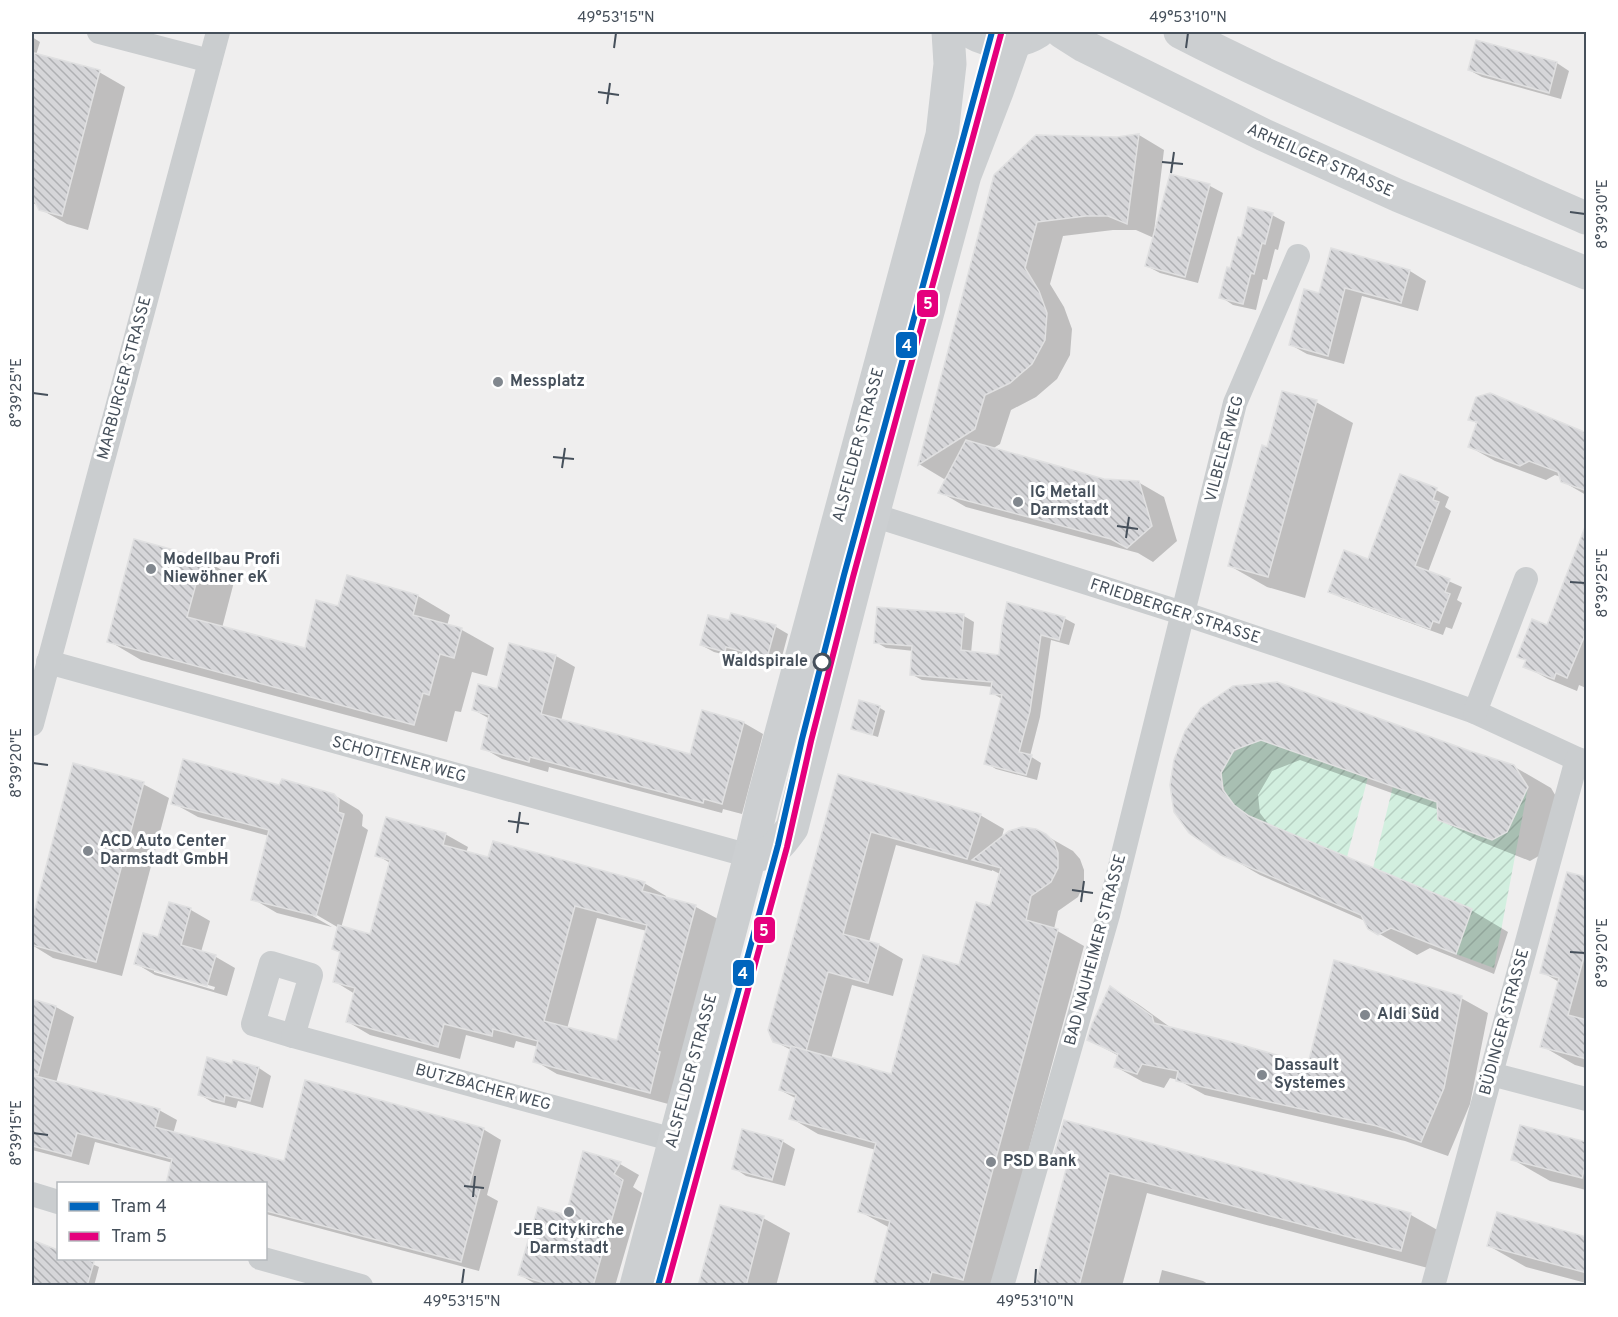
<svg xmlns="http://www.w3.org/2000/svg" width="1618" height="1317" font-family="Overpass,sans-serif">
<defs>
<pattern id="garden-furrows" width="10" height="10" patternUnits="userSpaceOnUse" patternTransform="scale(1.5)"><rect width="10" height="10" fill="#d2efdf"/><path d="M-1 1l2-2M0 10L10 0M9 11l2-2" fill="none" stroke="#b6cfc2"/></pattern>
<pattern id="building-back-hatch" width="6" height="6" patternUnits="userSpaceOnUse" patternTransform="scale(1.5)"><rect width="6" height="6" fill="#d6d6d9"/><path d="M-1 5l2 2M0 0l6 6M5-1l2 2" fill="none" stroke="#afb0b3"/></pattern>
</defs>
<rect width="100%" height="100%" fill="#efeeee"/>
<g fill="url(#garden-furrows)">
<path d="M1261 740 1368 777 1347 857C1321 846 1249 822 1233 803 1226 796 1223 789 1222 778 1220 753 1243 747 1261 740Z"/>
<path d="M1393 786 1437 802 1438 820 1492 840 1507 831 1528 787 1494 968 1456 954 1472 909 1373 868Z"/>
</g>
<g fill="#0003" fill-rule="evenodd">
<path d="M32 37 40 42 36 55 99 72 125 87 88 230 67 224 40 209 38 205 32 203Z"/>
<path d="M1477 42 1557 63 1569 71 1561 99 1482 77 1469 70Z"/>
<path d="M1139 135 1164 150 1154 232 1156 233 1171 175 1210 186 1223 193 1198 283 1160 273 1147 266 1154 238 1136 230H1113L1063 236 1050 284 1064 307 1072 329 1070 355 1057 379 1036 397 1011 410 1000 444 992 449 1104 480 1138 482 1164 497 1177 541 1153 562 1138 553 966 507 940 492 949 476 944 479 919 464 996 176 1117 139Z"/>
<path d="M1272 215 1285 222 1278 250 1275 249 1267 280 1263 279 1256 310 1233 305 1221 297 1242 239Z"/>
<path d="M1332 250 1410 271 1426 281 1418 311 1362 296 1344 364 1307 354 1291 345 1320 295Z"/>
<path d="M1316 402 1353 423 1305 598 1267 587 1230 566 1268 448Z"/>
<path d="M1470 419 1586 434V495L1562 481 1561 477 1555 475 1546 480 1495 461 1470 447 1478 424Z"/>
<path d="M1436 490 1449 497 1445 507 1451 511 1428 572 1462 587 1457 600 1462 603 1452 629 1446 627 1443 635 1342 598 1330 591 1369 561Z"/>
<path d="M135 541 203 559 235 578 222 628 306 650 339 608 418 596 450 615 447 626 462 630 494 648 487 676 472 672 461 712 455 711 447 742 141 660 109 641Z"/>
<path d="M1578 548 1586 551V688L1579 685 1577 691 1548 679 1525 666 1527 661 1519 657 1547 627Z"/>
<path d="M732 615 776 627 788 634 780 664 739 653 738 658 714 652 701 645 730 622Z"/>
<path d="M964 616 974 622 971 653 1000 657 1064 618 1075 624 1069 645 1051 640 1040 717 1030 756 1041 763 1037 780 996 769 986 763 1002 699 992 693 993 687 922 680 911 674 914 651 886 648 876 642Z"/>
<path d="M556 656 575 667 561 721 692 756 744 723 763 734 742 814 723 809 722 813 549 767 548 772 502 759 483 748 490 719 474 710 498 691Z"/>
<path d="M880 708 885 711 878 737 853 729Z"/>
<path d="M1187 732 1472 754 1513 766 1551 788 1564 810 1544 853 1530 861 1477 840 1439 819V810L1300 760 1272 771 1258 795 1260 813 1270 826 1471 910 1508 932 1494 974 1430 948 1417 955 1369 928 1365 921 1260 875 1222 853Z"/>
<path d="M74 765 143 784 169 798 122 976 53 958 32 945V926Z"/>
<path d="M839 776 980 815 1004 829 1001 840 1045 835 1073 851 1080 859 1084 870V884L1078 897 1058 911 1054 929 1084 946 992 1286H875L890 1228 859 1211 876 1150 818 1134 791 1118 797 1099 780 1090 791 1050 774 1041ZM896 845 992 871V870L1000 874 991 908 961 967 892 1076 831 1059 852 985 893 996 903 959 879 945 869 942Z"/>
<path d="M280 787 334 795 359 810 363 815 362 826 368 830 341 928 371 935 390 863 377 855 445 834 468 847 466 853 489 859 644 883 666 896V899L696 907 718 919 672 1105 557 1074 535 1061 538 1047 516 1041 514 1048 466 1035 460 1059 370 1035 348 1022 355 994 334 981 342 953 333 949 339 928 310 911 309 914 332 927 277 913 253 899 269 836 198 817 173 803ZM597 918 647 931 618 1042 567 1029Z"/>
<path d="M1586 879V1068L1575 1065 1542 1046 1559 982 1542 972Z"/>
<path d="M170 903 191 910 210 921 201 952 216 957 235 968 227 996 155 975 135 963 159 939ZM154 969 215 987 214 990 154 972Z"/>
<path d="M1111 988 1138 1004 1174 1030 1309 1066 1461 998 1488 1013 1470 1104 1448 1156 1405 1141 1205 1095 1178 1080 1170 1078 1164 1088 1143 1082 1116 1067 1119 1056 1089 1040Z"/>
<path d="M32 1001 56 1007 74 1017 56 1083 159 1110 177 1120 173 1134 285 1163 483 1129 501 1140 487 1195 498 1201 479 1271 266 1214V1184L173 1163 95 1142 89 1165 32 1150Z"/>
<path d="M233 1066 259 1068 271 1076 263 1108 238 1101 236 1108 212 1102 199 1094Z"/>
<path d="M1065 1122 1411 1215 1448 1236 1439 1271 1147 1193 1122 1286H1037L1069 1165 1055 1157Z"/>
<path d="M782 1141 795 1149 785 1186 746 1176 734 1168Z"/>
<path d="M1586 1144V1190L1550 1181 1512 1159Z"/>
<path d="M584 1153 620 1164 639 1175 633 1187 642 1193 615 1286H539L520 1275 567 1217Z"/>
<path d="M763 1218 790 1233 776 1286H696Z"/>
<path d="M1586 1238V1283L1526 1267 1489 1246Z"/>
<path d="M32 1241 58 1251V1258H79L99 1267 94 1286H32Z"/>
<path d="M1162 1270 1203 1281 1211 1286H1158Z"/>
</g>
<g fill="url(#building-back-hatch)" stroke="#e0e0e1" stroke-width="1.5" fill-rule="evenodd">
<path d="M1476 40 1557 62 1549 93 1468 70Z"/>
<path d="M34 53 100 70 62 216 39 210 32 196V64Z"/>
<path d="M1139 134 1127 224 1108 216H1086L1037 222 1025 268 1039 291 1047 313 1045 340 1032 364 1010 383 985 395 975 429 918 465 994 175 1036 135 1117 137Z"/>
<path d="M1170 174 1210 184 1185 277 1145 266Z"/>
<path d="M1248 207 1273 213 1265 244 1262 243 1254 274 1251 273 1243 304 1219 298 1227 267 1230 268 1238 237 1241 238Z"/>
<path d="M1331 248 1410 270 1401 303 1345 288 1328 356 1289 345 1304 289 1319 293Z"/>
<path d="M1282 391 1317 400 1268 577 1228 566 1262 445 1267 447Z"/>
<path d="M1490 393 1587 433V491L1561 482 1558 472 1529 461 1520 466 1468 447 1477 422 1468 420 1476 397Z"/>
<path d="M966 440 1104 479 1139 481 1152 526 1127 548 1111 539 938 493Z"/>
<path d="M1400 474 1437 488 1433 500 1439 502 1415 566 1450 579 1445 592 1450 594 1439 623 1433 621 1430 629 1328 592 1344 550 1368 559Z"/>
<path d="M1585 527 1587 630 1567 678 1556 673 1554 679 1523 667 1526 660 1517 657 1532 619 1547 625Z"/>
<path d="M134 539 203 558 187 617 305 648 316 600 338 606 347 575 418 595 413 615 462 628 454 658 440 654 429 695 423 693 414 725 107 642Z"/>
<path d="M1007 602 1065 617 1059 640 1041 635 1030 711 1019 752 1032 755 1026 775 984 764 1002 695 990 694 992 682 910 675 912 646 874 643 877 607 964 614 961 650 999 655 1002 625Z"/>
<path d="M731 613 776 625 767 658 726 647 725 652 700 645 708 615 729 620Z"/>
<path d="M509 643 556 655 541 714 690 754 702 710 744 722 722 804 704 799 703 803 530 757 529 762 481 749 489 715 472 710 478 684 497 689Z"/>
<path d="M1277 682 1473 752 1514 765 1528 787 1507 832 1492 840 1438 820 1437 802 1261 740 1234 750 1221 773 1223 790 1234 805 1249 816 1472 909 1456 954 1391 928 1378 935 1368 929 1361 915 1221 855 1189 833 1174 812 1170 785 1174 760 1185 731 1201 708 1233 686Z"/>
<path d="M859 700 880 706 872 735 851 729Z"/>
<path d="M183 759 279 785 282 779 334 794 339 800 338 812 344 814 316 916 251 900 269 830 171 804Z"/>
<path d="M73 763 144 782 96 962 32 945V920Z"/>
<path d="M838 774 981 814 967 859 871 832 843 934 879 944 868 983 828 972 806 1051 773 1042 768 1030Z"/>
<path d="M386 817 446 833 443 845 488 857 493 841 645 882 642 891 696 905 657 1051 660 1052 650 1093 533 1062 538 1041 493 1029 492 1036 444 1024 438 1047 346 1022 355 988 333 982 340 952 332 949 338 925 370 934 390 860 375 856ZM575 906 647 925 617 1040 544 1021Z"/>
<path d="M1022 827 1036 829 1046 834 1054 842 1058 853V868L1051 882 1031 896 1026 920 1058 929 963 1280 932 1272 928 1286H873L890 1221 858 1212 876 1143 789 1119 796 1095 779 1090 791 1046 891 1074 923 955 959 965 976 902 990 906 1001 868 972 860 1009 831Z"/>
<path d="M1567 872 1587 877V946L1568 1015 1587 1020V1059L1540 1047 1559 978 1540 973Z"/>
<path d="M169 902 191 908 181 945 216 955 207 986 134 964 143 933 158 937Z"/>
<path d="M1334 960 1462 996 1444 1088 1421 1142 1377 1126 1176 1081 1178 1071 1142 1064 1137 1074 1114 1067 1118 1054 1087 1040 1092 1024 1110 986 1152 1016 1154 1023 1228 1041 1308 1064Z"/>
<path d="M32 999 56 1006 38 1075 32 1074Z"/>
<path d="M207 1057 232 1064 233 1060 259 1067 250 1101 225 1095 224 1102 198 1095Z"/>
<path d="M32 1075 160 1109 155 1127 284 1161 305 1080 484 1128 469 1186 480 1189 461 1262 266 1211V1184H166L172 1159 77 1133 71 1156 32 1146Z"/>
<path d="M1064 1120 1411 1213 1401 1251 1109 1173 1079 1286H1035L1068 1162 1053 1158Z"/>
<path d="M1520 1125 1587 1142V1159L1582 1178 1511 1160Z"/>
<path d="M742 1129 783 1140 772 1180 732 1169Z"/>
<path d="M583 1151 621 1162 614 1174 623 1180 593 1286H554L518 1275 538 1207 566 1215Z"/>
<path d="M720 1205 764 1216 746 1286H698Z"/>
<path d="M1497 1212 1587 1237V1273L1487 1246Z"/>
<path d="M32 1240 58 1250V1258H83L94 1262 87 1286H32Z"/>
</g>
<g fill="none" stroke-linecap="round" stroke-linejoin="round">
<g stroke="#cacdcf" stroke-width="24">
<path d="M99 32 210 61"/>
<path d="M873 515 1182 613 1421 693 1475 712 1577 759 1586 762"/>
<path d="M48 662 750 856"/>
<path d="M1475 712 1526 579"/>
<path d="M32 724 218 32"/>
<path d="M271 963 311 975 293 1036 253 1024Z"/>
<path d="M293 1036 674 1140"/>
<path d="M1491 1074 1586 1099"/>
<path d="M32 1194 58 1202"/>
<path d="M260 1258 361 1286"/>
<path d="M1002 1286 1108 915 1235 403 1298 256"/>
<path d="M1433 1286 1577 759"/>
</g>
<g stroke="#cccfd1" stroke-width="33">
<path d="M971 32C991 44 1018 45 1038 32"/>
<path d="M1062 32 1084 46 1264 135 1399 196 1586 273"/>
<path d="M1180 32C1257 72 1336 106 1416 142 1473 167 1529 194 1586 218"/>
<path d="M750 856 763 800 942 135 950 64 948 32"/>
<path d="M636 1286 750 856C774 855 779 845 792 828L873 515 965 175 998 89 1015 41"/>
</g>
<defs>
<path id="tram-1" d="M658 1286 778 845 802 739 844 575 992 32"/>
<path id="tram-2" d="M667 1286 787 847 811 741 853 577 1001 34"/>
</defs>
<use href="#tram-1" stroke="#fff" stroke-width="10"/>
<use href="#tram-2" stroke="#fff" stroke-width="10"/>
<use href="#tram-1" stroke="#0065bd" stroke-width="6"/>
<use href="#tram-2" stroke="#e5007d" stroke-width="6"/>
</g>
<path fill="none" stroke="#46505b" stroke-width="2" d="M614 48 616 33M1186 48 1188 33M598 92 619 95M607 104 610 83M1162 162 1183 164M1171 173 1174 152M1570 212 1585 214M33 393 48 395M553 457 574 459M562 468 565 448M1117 526 1138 529M1126 538 1129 517M1570 582 1585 583M33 763 48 765M508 821 529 824M517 833 520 812M1072 890 1093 893M1081 902 1084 881M1570 952 1585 953M33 1133 48 1135M464 1186 484 1188M473 1197 475 1176M462 1284 464 1269M1035 1284 1036 1269"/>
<g fill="#81878e" stroke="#fff" stroke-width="2">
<circle cx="498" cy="382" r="6"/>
<circle cx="1018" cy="502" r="6"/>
<circle cx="151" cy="569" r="6"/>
<circle cx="88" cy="851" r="6"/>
<circle cx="1365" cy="1015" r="6"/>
<circle cx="1262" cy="1075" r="6"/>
<circle cx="991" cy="1162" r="6"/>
<circle cx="569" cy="1212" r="6"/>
</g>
<circle fill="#fff" stroke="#46505b" stroke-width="3" cx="822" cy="662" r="8"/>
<g text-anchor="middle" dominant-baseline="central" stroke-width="6" stroke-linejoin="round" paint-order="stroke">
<g font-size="16" fill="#46505b" stroke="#fff">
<text transform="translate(1320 161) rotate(24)">ARHEILGER STRASSE</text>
<text transform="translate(125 378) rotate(-75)">MARBURGER STRASSE</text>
<text transform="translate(859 445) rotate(-75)">ALSFELDER STRASSE</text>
<text transform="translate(1225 449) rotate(-75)">VILBELER WEG</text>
<text transform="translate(1175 612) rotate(18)">FRIEDBERGER STRASSE</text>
<text transform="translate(399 760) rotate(15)">SCHOTTENER WEG</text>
<text transform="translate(1096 950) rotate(-75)">BAD NAUHEIMER STRASSE</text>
<text transform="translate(1505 1022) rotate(-75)">BÜDINGER STRASSE</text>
<text transform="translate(692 1071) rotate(-75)">ALSFELDER STRASSE</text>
<text transform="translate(483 1088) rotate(15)">BUTZBACHER WEG</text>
</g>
<g font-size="16" font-weight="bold" fill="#46505b" stroke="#fff" text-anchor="start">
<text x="510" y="382">Messplatz</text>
<text x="1030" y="493">IG Metall<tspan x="1030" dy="18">Darmstadt</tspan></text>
<text x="163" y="560">Modellbau Profi<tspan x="163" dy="18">Niewöhner eK</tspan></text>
<text x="100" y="842">ACD Auto Center<tspan x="100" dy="18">Darmstadt GmbH</tspan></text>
<text x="1377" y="1015">Aldi Süd</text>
<text x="1274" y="1066">Dassault<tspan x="1274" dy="18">Systemes</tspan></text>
<text x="1003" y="1162">PSD Bank</text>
<text x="569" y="1231" text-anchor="middle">JEB Citykirche<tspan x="569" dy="18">Darmstadt</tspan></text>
</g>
<g font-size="16" font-weight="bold" fill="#46505b" stroke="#fff" text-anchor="end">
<text x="808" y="662">Waldspirale</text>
</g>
</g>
<g stroke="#fff" stroke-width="2">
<rect x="916" y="289" width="23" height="29" rx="6" fill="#e5007d"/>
<rect x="895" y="331" width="23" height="28" rx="6" fill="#0065bd"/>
<rect x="753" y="916" width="23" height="28" rx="6" fill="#e5007d"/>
<rect x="732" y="959" width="23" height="28" rx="6" fill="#0065bd"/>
</g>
<g font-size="16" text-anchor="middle" font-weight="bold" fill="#fff">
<text x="928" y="309">5</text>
<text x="907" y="351">4</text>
<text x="764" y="936">5</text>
<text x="743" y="979">4</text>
</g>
<rect width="1618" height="1317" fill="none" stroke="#ffffff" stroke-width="66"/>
<rect x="57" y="1182" width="210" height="78" fill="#ffffff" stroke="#b5b9bd" stroke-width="1.5"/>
<rect x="69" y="1202" width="30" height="9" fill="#0065bd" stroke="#b5b9bd" stroke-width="1.5"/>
<text x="111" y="1212" font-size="18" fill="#46505b">Tram 4</text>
<rect x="69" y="1232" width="30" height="9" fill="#e5007d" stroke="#b5b9bd" stroke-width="1.5"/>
<text x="111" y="1242" font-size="18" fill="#46505b">Tram 5</text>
<rect x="33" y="33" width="1552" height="1251" fill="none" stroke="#46505b" stroke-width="2"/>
<g font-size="15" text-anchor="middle" fill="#46505b">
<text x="616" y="22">49°53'15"N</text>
<text x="1188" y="22">49°53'10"N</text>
<text transform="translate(1602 214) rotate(-90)" y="5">8°39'30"E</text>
<text transform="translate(16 393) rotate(-90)" y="5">8°39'25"E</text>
<text transform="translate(1602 583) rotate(-90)" y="5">8°39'25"E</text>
<text transform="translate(16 763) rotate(-90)" y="5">8°39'20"E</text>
<text transform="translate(1602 953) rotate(-90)" y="5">8°39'20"E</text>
<text transform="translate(16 1133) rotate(-90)" y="5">8°39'15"E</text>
<text x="462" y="1306">49°53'15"N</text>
<text x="1035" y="1306">49°53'10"N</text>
</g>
</svg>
